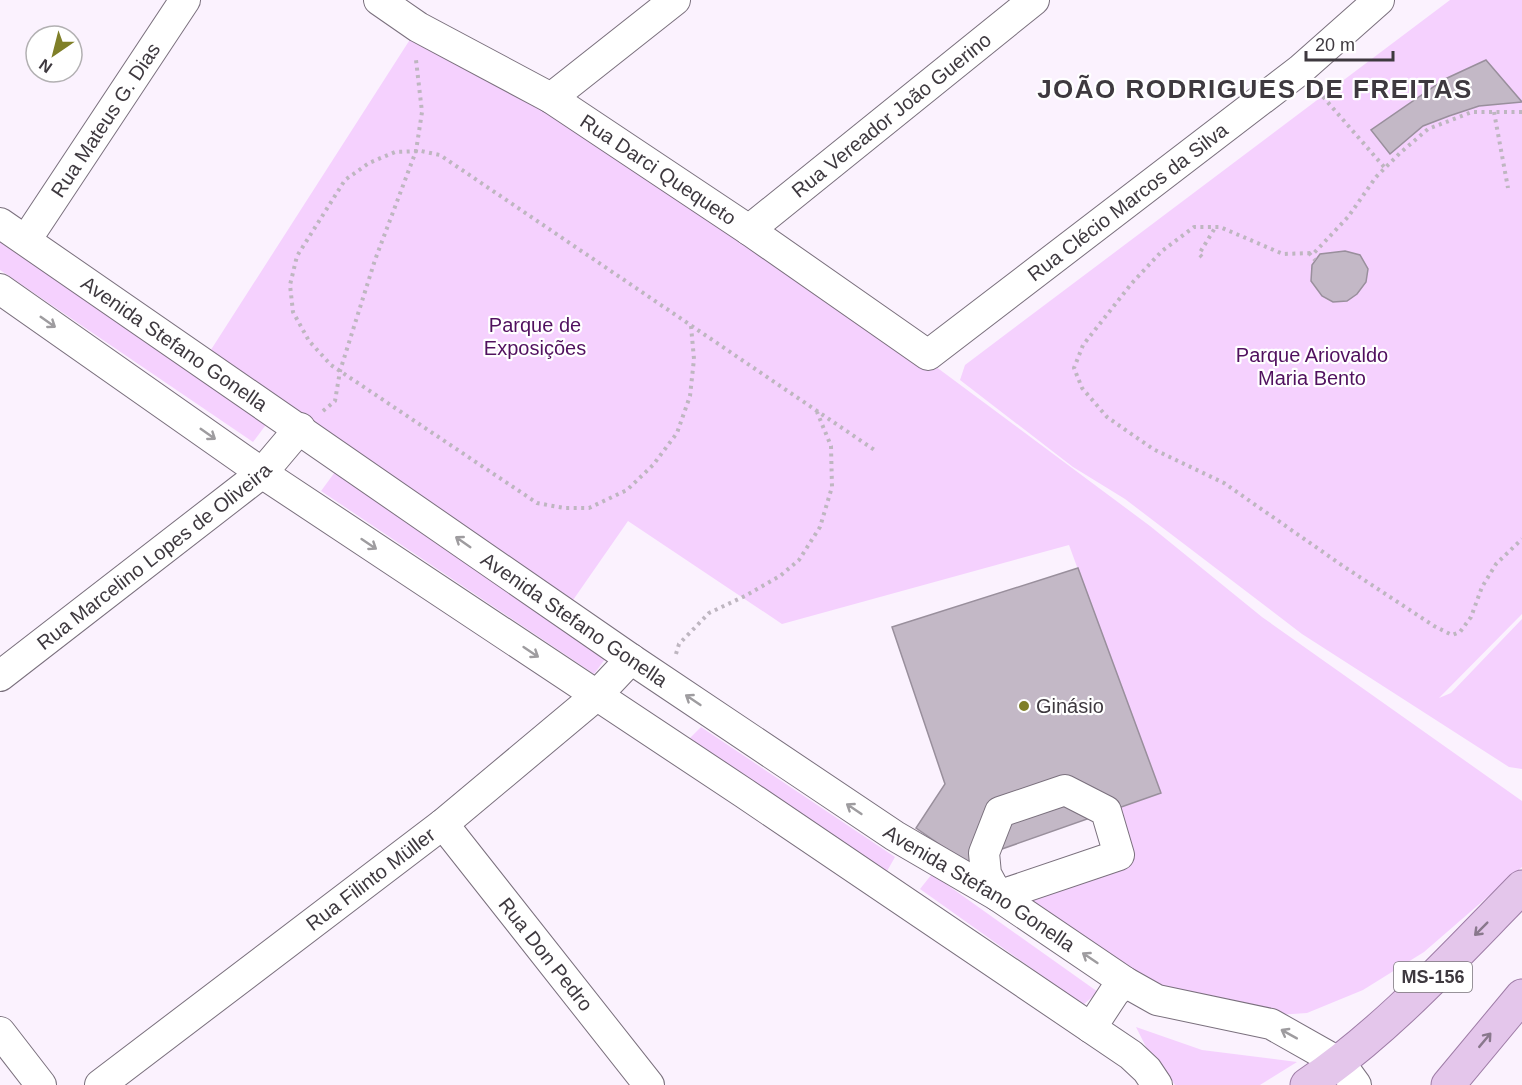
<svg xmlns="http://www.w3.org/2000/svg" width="1522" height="1085" font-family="Arial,sans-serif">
<rect width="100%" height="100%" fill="#fbf2fe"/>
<g fill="#f5d1fe">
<path d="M1450 0H1522V614L1439 698 1451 693 1522 619V769L1509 767 1302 634 1125 499 1073 467 960 380 965 365Z"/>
<path d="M418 27 803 268 1150 526 1262 617 1522 801V867L1424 952 1363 990 1307 1013 1250 1017 1163 1002 1005 893 1118 855 1106 811 1160 793 1069 545 782 624 628 521 571 603 207 356Z"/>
<path d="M0 238 268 422 253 442 0 270Z"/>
<path d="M335 472 608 655 594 674 321 491Z"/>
<path d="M701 727 895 857 886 873 689 739Z"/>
<path d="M932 874 1098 992 1083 1005 920 889Z"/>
<path d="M1136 1027 1202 1050 1297 1062 1260 1085H1175L1147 1049Z"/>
</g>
<g fill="#c3b8c6" stroke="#998f9c" stroke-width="1.5">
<path d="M1486 60 1522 102 1479 106 1449 116 1423 126 1390 154 1371 130 1445 79Z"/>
<path d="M1345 251 1360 255 1368 269 1366 282 1357 294 1347 301 1333 302 1322 296 1311 281 1312 265 1320 254Z"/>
<path d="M1078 568 1161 793 965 862 916 828 945 784 892 627Z"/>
</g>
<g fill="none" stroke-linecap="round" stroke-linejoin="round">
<defs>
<g id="minor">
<path id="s1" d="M379 0 418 27 551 98 749 230 928 355 1300 70 1379 0"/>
<path d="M551 98 675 0"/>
<path id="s2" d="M0 223 631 659 895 836 998 896 1125 982 1157 1000 1271 1024 1340 1063 1356 1085"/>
<path id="s3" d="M749 230 1034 0"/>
<path id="s4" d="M26 240 185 0"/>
<path d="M0 289 262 473 744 793 1131 1055 1147 1070 1157 1085"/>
<path id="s5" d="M0 676 262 473 300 428"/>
<path d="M1065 790 1106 811 1119 855 998 896 986 874 984 853 1000 812Z"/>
<path id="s6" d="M443 824 649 1085"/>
<path d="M1091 1028 1114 993 1125 982"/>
<path d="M0 1032 41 1085"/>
<path id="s7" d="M100 1085 443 824 596 696 631 659"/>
</g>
<g id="major">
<path d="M1307 1085C1388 1030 1454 956 1522 887"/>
<path d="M1448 1085 1522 996"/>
</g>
</defs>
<use href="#minor" stroke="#7a707d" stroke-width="32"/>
<use href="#major" stroke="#9e7ca6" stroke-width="35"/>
<g stroke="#beb6c0" stroke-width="4" stroke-dasharray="3 4.5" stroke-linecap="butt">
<path d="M1318 91 1385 168"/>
<path d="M1494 112 1508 188"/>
<path d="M1522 112H1472L1428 129 1400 153 1376 177 1348 217 1314 253 1283 254 1220 227H1194L1162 251 1132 283 1083 345 1074 368 1082 388 1107 417 1153 449 1224 483 1343 566 1434 626 1452 635 1460 632 1471 617 1482 587 1496 564 1522 539"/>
<path d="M1309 253 1315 260"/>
<path d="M1202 257 1199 254 1215 228"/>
<path d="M691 326 694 359 690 396 677 433 653 465 627 490 589 508H564L537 503 331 365 309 341 293 312 290 285 297 256 345 180 369 163 395 152 421 151 440 155 876 451"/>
<path d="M323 411 335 401 340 371 375 260 416 151 422 112 416 60"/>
<path d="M676 654 679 644 709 613 745 596 780 576 799 560 820 527 832 487 831 446 817 412"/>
</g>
<use href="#minor" stroke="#fff" stroke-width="30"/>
<use href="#major" stroke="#e4c6eb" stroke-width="33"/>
</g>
<defs><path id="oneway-shaft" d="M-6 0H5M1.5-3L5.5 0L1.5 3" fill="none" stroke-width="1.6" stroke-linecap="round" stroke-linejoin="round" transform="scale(1.5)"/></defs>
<g stroke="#9e9c9f">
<use href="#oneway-shaft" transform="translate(48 322) rotate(35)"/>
<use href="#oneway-shaft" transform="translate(208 434) rotate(35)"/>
<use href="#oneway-shaft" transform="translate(463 542) rotate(-145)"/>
<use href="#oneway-shaft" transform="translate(369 544) rotate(34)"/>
<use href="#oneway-shaft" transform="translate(531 652) rotate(34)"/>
<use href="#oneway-shaft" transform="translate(693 700) rotate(-146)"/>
<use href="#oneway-shaft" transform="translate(854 809) rotate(-146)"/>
<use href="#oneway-shaft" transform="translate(1090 958) rotate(-146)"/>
<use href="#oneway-shaft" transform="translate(1289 1034) rotate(-151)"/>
</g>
<g stroke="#89788c">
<use href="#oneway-shaft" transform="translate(1481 929) rotate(135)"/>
<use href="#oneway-shaft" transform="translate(1485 1040) rotate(-50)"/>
</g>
<circle fill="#7f7f28" stroke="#fff" stroke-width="2" cx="1024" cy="706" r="6"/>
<g text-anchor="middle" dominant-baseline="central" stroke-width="4.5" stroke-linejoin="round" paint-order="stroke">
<rect fill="#fff" stroke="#787479" stroke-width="1.5" x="1394" y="962" width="78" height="30" rx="4.5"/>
<g font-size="18" font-weight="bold" fill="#3e393f">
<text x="1433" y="977">MS-156</text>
</g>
<g font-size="20" fill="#3e393f" stroke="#fff">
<text stroke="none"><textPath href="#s3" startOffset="183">Rua Vereador João Guerino</textPath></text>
<text stroke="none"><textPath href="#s4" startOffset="144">Rua Mateus G. Dias</textPath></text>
<text stroke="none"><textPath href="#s1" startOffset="327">Rua Darci Quequeto</textPath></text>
<text stroke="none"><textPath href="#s1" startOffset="906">Rua Clécio Marcos da Silva</textPath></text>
<text stroke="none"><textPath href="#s2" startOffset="212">Avenida Stefano Gonella</textPath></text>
<text stroke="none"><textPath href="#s5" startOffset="195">Rua Marcelino Lopes de Oliveira</textPath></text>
<text stroke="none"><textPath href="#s2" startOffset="698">Avenida Stefano Gonella</textPath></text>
<text stroke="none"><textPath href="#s7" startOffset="340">Rua Filinto Müller</textPath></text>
<text stroke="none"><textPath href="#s2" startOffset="1184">Avenida Stefano Gonella</textPath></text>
<text stroke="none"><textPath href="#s6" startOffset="166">Rua Don Pedro</textPath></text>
</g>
<g font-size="20" fill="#51115f" stroke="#fff">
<text x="535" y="325">Parque de<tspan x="535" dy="23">Exposições</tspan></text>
<text x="1312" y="355">Parque Ariovaldo<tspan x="1312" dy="23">Maria Bento</tspan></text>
</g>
<g font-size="20" fill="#3e393f" stroke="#fff" text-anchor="start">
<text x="1036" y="706">Ginásio</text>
</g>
<g font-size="26" font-weight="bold" letter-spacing="1.5" fill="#3e393f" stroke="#fff">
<text x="1255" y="89">JOÃO RODRIGUES DE FREITAS</text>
</g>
</g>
<g transform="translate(54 54) rotate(215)"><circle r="28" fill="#ffffff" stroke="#b2b0b2" stroke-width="1.5"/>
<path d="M0-4.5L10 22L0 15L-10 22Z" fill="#7f7f28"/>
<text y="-9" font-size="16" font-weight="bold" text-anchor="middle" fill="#3e393f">N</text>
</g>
<path d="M1306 51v9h87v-9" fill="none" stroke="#3e393f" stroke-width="3"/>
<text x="1315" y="51" font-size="18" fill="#3e393f" stroke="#ffffff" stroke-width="4.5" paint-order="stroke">20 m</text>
</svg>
